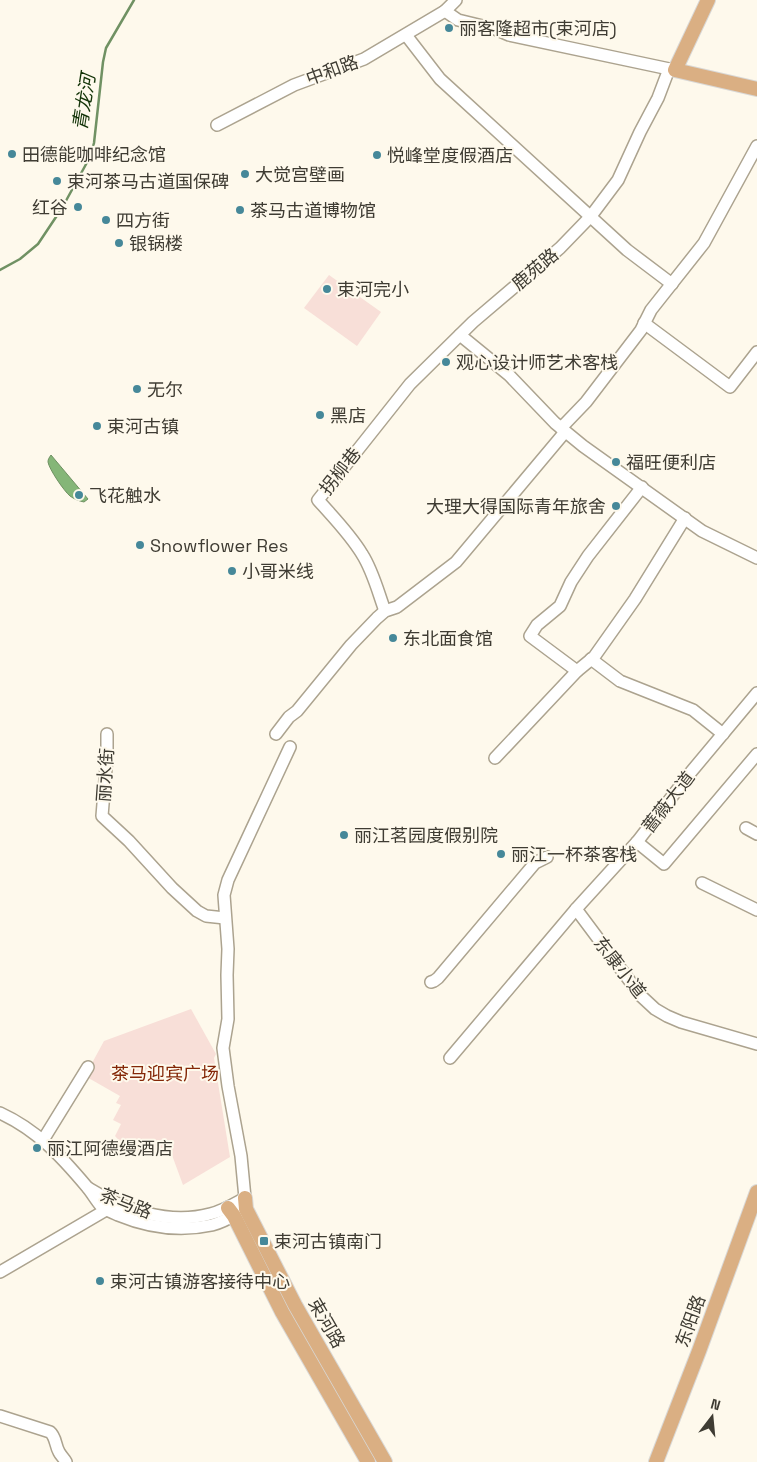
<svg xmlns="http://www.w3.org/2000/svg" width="757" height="1462" font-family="'Space Grotesk','Noto Sans SC',sans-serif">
<rect width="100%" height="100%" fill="#fef9ec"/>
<g fill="#f8dfd8">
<path d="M329 275 381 312 357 346 304 308Z"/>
<path d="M191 1009 216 1054 214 1058 230 1157 183 1185 169 1147C143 1152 135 1158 115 1136L121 1124 113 1120 121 1105 116 1103 120 1096 85 1076 104 1041Z"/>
</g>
<path fill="#85b678" stroke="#709163" d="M51 455 88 499 84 502C79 501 74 499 70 496 64 491 49 469 48 462 48 459 49 458 51 455Z"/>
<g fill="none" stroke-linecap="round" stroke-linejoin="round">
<path stroke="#709163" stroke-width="2.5" d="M0 270 20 259 38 244 62 208 90 157 94 143 103 62 106 48 134 0"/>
<defs>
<g id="minor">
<path d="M445 11 458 20 495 29 509 35 674 70"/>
<path d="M406 35 440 79 627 250 672 284"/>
<path d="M217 125 294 85 364 59 445 11 456 0"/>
<path d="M644 323 730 387 757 352"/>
<path d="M460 335 509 375 555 423 583 446 702 531 757 558"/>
<path d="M561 428 586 402 641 330 651 310 704 243 757 146"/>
<path d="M385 611C378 592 373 571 362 554 350 534 333 517 318 500L410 384 473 322 560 248 591 216 618 180 640 132 658 98 669 69"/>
<path d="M591 659 620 681 693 710 723 734"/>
<path d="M577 671 530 636 537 625 560 606 571 582 588 556 642 487"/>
<path d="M107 734V756L102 816 129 841 172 888 197 911 206 916 225 918"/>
<path d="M276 734 289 717 297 711 351 645 377 618 385 611 397 607 456 562 565 432"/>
<path d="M495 758 577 671 594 657 635 599 685 518"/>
<path d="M746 828 757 834"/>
<path d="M637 842 664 864 757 754"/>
<path d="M702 883 757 910"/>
<path d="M576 909 641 996 655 1009 667 1016 681 1022 757 1044"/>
<path d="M431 982 434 981 438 978 535 863 547 857"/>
<path d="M450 1058 576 909 637 842 691 772 757 693"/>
<path d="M0 1113C37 1130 61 1156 87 1187 92 1193 96 1200 101 1206 105 1210 112 1212 118 1215 147 1227 180 1232 212 1225 224 1222 235 1215 246 1209"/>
<path d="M43 1140 88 1067"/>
<path d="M88 1188C123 1210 169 1225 210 1214 223 1211 234 1204 245 1198L241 1156 228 1086 223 1048 228 1019 227 975 228 949 224 895 228 880 290 747"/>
<path d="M0 1272 106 1210"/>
<path d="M0 1416 50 1432C56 1437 55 1445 59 1452 61 1456 64 1458 66 1462"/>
</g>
<g id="major">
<path d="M708 0 675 70 757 89"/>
<path d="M245 1198 246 1209 295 1305 385 1462"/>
<path d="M228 1208 234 1216 282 1312 368 1462"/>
<path d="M656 1462 699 1351 757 1192"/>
</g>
</defs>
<use href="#minor" stroke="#aca38f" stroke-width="14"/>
<use href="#major" stroke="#d9d8d6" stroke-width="16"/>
<use href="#minor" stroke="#fff" stroke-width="11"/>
<use href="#major" stroke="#daaf83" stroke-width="14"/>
</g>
<g fill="#468899" stroke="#fef9ec" stroke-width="2">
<circle cx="449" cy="28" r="5"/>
<circle cx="12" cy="154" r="5"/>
<circle cx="377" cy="155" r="5"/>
<circle cx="245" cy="174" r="5"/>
<circle cx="57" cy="181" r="5"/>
<circle cx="78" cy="207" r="5"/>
<circle cx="240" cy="210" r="5"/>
<circle cx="106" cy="220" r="5"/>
<circle cx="119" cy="243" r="5"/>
<circle cx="327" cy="289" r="5"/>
<circle cx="446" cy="362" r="5"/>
<circle cx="137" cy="389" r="5"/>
<circle cx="320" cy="415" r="5"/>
<circle cx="97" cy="426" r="5"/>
<circle cx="616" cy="462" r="5"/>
<circle cx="79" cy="495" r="5"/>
<circle cx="616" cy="506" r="5"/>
<circle cx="140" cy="545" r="5"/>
<circle cx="232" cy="571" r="5"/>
<circle cx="393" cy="638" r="5"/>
<circle cx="344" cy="835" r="5"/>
<circle cx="501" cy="854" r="5"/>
<circle cx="37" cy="1148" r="5"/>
<rect x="259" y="1236" width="10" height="10" rx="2.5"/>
<circle cx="100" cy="1281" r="5"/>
</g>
<g text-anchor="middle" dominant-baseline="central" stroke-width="4" stroke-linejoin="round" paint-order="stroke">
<g font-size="18" fill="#3f3c33" stroke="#fef9ec" text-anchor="start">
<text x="459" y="28">丽客隆超市(束河店)</text>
<text x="22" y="154">田德能咖啡纪念馆</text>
<text x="387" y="155">悦峰堂度假酒店</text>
<text x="255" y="174">大觉宫壁画</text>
<text x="67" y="181">束河茶马古道国保碑</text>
<text x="68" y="207" text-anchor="end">红谷</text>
<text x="250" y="210">茶马古道博物馆</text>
<text x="116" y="220">四方街</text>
<text x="129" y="243">银锅楼</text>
<text x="337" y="289">束河完小</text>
<text x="456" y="362">观心设计师艺术客栈</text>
<text x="147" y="389">无尔</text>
<text x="330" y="415">黑店</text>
<text x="107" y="426">束河古镇</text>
<text x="626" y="462">福旺便利店</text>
<text x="89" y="495">飞花触水</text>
<text x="606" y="506" text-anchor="end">大理大得国际青年旅舍</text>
<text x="150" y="545">Snowflower Res</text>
<text x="242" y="571">小哥米线</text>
<text x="403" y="638">东北面食馆</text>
<text x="354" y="835">丽江茗园度假别院</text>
<text x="511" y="854">丽江一杯茶客栈</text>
<text x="47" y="1148">丽江阿德缦酒店</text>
<text x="274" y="1241">束河古镇南门</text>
<text x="110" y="1281">束河古镇游客接待中心</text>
</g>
<g font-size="18" fill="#3f3c33" stroke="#fef9ec">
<text transform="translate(332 70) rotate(-20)">中和路</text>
<text transform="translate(535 269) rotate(-40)">鹿苑路</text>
<text transform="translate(340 471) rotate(-52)">拐柳巷</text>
<text transform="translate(105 775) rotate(-86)">丽水街</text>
<text transform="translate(668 802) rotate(-52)">蔷薇大道</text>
<text transform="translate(620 967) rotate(52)">东康小道</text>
<text transform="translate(126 1203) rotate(21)">茶马路</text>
<text transform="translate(690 1321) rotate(-70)">东阳路</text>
<text transform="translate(327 1323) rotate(60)">束河路</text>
</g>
<g font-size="18" fill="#842707" stroke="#fef9ec">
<text x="165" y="1073">茶马迎宾广场</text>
</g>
<g font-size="19" font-style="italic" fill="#123307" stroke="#fef9ec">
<text transform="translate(84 102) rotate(-81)">青龙河</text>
</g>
</g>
<g transform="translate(712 1417) rotate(16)" stroke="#fef9ec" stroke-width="4" paint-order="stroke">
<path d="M0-4L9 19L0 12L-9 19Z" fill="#3f3c33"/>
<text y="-8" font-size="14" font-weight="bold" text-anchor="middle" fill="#3f3c33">N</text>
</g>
</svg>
